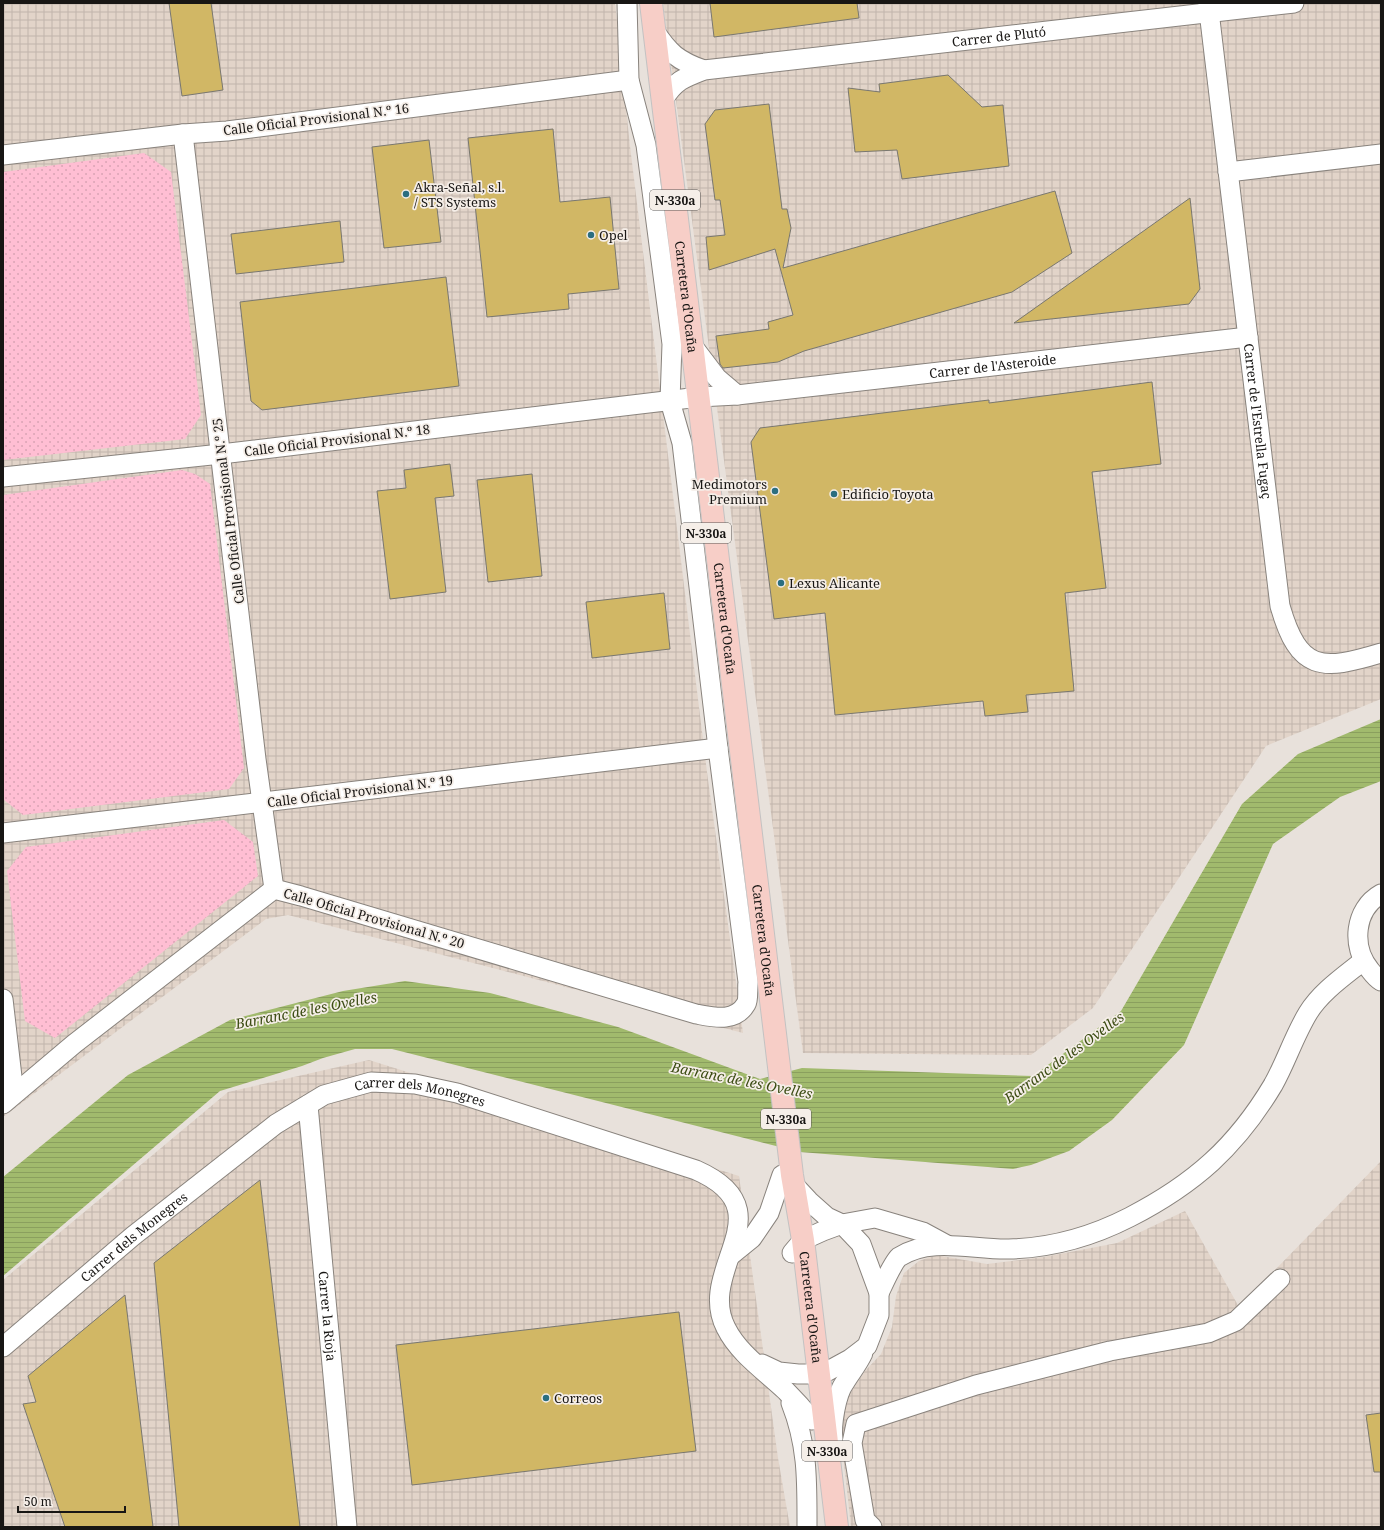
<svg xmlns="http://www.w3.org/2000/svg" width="1384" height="1530" font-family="'Noto Serif',serif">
<defs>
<pattern id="industrial-grid" width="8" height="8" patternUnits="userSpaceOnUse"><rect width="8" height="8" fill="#e2d4c9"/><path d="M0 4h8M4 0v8" fill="none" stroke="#c1b5ac"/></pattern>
<pattern id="grass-dots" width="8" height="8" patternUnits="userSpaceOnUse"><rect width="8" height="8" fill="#ffbed3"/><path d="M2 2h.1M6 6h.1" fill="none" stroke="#daa3b4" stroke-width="1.8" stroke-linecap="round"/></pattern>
<pattern id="water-rules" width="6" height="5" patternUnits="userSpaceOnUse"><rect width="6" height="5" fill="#a1ba6d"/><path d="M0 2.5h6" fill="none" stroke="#8a9f5e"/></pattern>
</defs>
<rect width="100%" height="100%" fill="#e8e1db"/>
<g fill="url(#industrial-grid)">
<path d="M3 3H615L630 146 707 772 743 1033 288 915 266 919 3 1117Z"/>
<path d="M663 3H1381V699L1266 746 1093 1008 1031 1055 803 1053Z"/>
<path d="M369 1060 739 1176 778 1458 790 1527H3V1280L228 1092Z"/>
<path d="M1381 1161V1527H851L840 1427 849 1395 865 1371 881 1354 892 1327 896 1296 904 1273 919 1261 936 1255 987 1264 1044 1257 1117 1243 1185 1211 1239 1307Z"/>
</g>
<g fill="url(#grass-dots)">
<path d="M144 153 171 172 201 415 185 439 3 460V172Z"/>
<path d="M182 470 195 474 210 484 244 768 229 789 23 815 3 799V495Z"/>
<path d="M224 820 253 842 258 876 55 1038 25 1021 7 871 26 847Z"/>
</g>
<path fill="url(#water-rules)" d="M1381 719V781L1340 797 1273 844 1184 1045 1112 1120 1069 1151 1031 1165 1013 1169 800 1152 392 1049H355L323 1058 302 1066 220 1091 3 1276V1177L128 1075 230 1020 343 991 405 981 490 993 618 1027 760 1079 802 1068 1033 1076 1121 1011 1242 804 1298 754Z"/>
<g fill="#d1b765" stroke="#797770">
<path d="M169 3H211L223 90 182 96Z"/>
<path d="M710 3H857L859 18 714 37Z"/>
<path d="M948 75 982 107 1003 105 1009 166 902 179 897 150 855 152 848 88 880 92 879 84Z"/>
<path d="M769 104 782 209H787L791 228 783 268 1055 191 1072 253 1012 292 804 351 778 362 723 368 720 364 716 336 769 329 768 322 793 315 775 249 709 270 706 237 725 235 720 200H715L705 124 715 110Z"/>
<path d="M553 129 560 202 610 197 619 289 568 294 569 309 487 317 468 138Z"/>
<path d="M429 140 441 242 384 248 372 147Z"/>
<path d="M1190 198 1200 289 1189 304 1014 323Z"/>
<path d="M340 221 344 262 236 274 231 234Z"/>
<path d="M446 277 459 386 262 410 251 401 240 302Z"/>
<path d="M1152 382 1161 464 1092 472 1106 588 1065 593 1074 691 1026 695 1028 712 985 716 983 701 835 715 825 613 774 619 751 442 760 428 989 400V403Z"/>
<path d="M450 464 454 496 435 498 446 592 390 599 377 491 406 488 404 470Z"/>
<path d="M532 474 542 576 488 582 477 480Z"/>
<path d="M664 593 670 649 592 658 586 602Z"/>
<path d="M260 1180 300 1527H179L154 1263Z"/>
<path d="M125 1295 153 1527H65L23 1404 36 1402 28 1376Z"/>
<path d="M679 1312 696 1451 412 1485 396 1345Z"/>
<path d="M1381 1413V1472H1374L1366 1415Z"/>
</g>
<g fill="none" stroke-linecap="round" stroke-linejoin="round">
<defs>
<g id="minor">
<path id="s1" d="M1208 3 1280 606C1299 672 1321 671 1381 653"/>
<path d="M654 30C669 53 678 61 704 70"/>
<path id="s2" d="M663 100C675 81 683 78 704 70L1294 3"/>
<path d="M183 134 256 759 274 889"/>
<path d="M3 155 183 134 227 131 629 80"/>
<path d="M1228 172 1381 154"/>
<path d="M692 345 717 378 737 395"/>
<path id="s3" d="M3 477 221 454 699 397 737 395 1248 337"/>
<path d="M3 833 718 748"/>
<path d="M1381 894C1354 909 1351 947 1370 970 1373 974 1376 978 1381 981"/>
<path d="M3 999 14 1094"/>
<path d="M3 1104 74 1044 274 889 301 896 696 1014C713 1017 735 1023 746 1004 749 999 747 988 748 982L718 748 682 443 670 401 672 344 646 145 629 80 627 3"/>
<path id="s4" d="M308 1105 347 1527"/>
<path d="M792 1253 803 1240 823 1231 842 1224 875 1218 923 1232 947 1245"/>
<path d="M731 1255 752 1238 769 1213 782 1175"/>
<path d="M879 1293C883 1285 893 1262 899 1257 931 1236 973 1250 1009 1249 1051 1248 1093 1236 1130 1217 1194 1184 1236 1147 1273 1085 1286 1062 1294 1036 1308 1013 1321 992 1343 977 1363 961"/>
<path id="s5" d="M3 1347 133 1236 276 1124 324 1095 371 1082 415 1084 457 1093 696 1170C789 1211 695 1268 726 1328 739 1354 765 1371 786 1391 795 1400 804 1410 812 1420"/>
<path d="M762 1364 779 1372 798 1374H818L828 1371 850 1359 867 1346 879 1315V1293L861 1244 842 1224 827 1217 809 1201 795 1186"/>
<path d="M791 1403C808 1446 807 1481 807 1527"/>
<path d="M833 1440C831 1425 836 1394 845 1382 851 1372 858 1364 863 1353"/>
<path d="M872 1527 865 1520 852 1443 856 1424 976 1385 1110 1351 1208 1333 1236 1321 1280 1279"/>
</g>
<g id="major">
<path id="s6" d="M651 3 792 1175 803 1240 837 1527"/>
</g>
</defs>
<use href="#minor" stroke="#89837d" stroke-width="21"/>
<use href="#major" stroke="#c3c2c2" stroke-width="24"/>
<use href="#minor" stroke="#fff" stroke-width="19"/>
<use href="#major" stroke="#f7cec7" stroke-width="22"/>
</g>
<g fill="#2b6e80" stroke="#f5eee8" stroke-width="1.5">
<circle cx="406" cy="194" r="4"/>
<circle cx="591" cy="235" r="4"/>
<circle cx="775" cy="491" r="4"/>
<circle cx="834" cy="494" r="4"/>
<circle cx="781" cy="583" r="4"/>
<circle cx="546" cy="1398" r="4"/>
</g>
<g text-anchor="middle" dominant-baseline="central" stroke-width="3.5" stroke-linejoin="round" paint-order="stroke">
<g fill="#f5eee8" stroke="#5a5754" stroke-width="1">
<rect x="650" y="190" width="50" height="20" rx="3"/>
<rect x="681" y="523" width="50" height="20" rx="3"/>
<rect x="761" y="1109" width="50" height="20" rx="3"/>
<rect x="802" y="1441" width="50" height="20" rx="3"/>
</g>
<g font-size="12" font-weight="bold" fill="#181614">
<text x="675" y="200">N-330a</text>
<text x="706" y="533">N-330a</text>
<text x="786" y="1119">N-330a</text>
<text x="827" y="1451">N-330a</text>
</g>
<g font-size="13" fill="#181614" stroke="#f5eee8">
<text stroke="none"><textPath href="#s2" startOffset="349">Carrer de Plutó</textPath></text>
<text transform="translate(316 119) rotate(-7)">Calle Oficial Provisional N.º 16</text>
<text stroke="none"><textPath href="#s6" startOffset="296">Carretera d'Ocaña</textPath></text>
<text stroke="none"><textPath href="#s3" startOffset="996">Carrer de l'Asteroide</textPath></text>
<text stroke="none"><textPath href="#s1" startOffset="421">Carrer de l'Estrella Fugaç</textPath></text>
<text transform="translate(337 440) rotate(-7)">Calle Oficial Provisional N.º 18</text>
<text transform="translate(228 511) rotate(-97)">Calle Oficial Provisional N.º 25</text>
<text stroke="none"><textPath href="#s6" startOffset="620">Carretera d'Ocaña</textPath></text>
<text transform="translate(360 791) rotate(-7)">Calle Oficial Provisional N.º 19</text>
<text transform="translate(374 918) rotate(16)">Calle Oficial Provisional N.º 20</text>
<text stroke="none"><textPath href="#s6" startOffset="944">Carretera d'Ocaña</textPath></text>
<text stroke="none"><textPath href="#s5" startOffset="507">Carrer dels Monegres</textPath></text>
<text stroke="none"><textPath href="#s5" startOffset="171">Carrer dels Monegres</textPath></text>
<text stroke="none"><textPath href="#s6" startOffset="1314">Carretera d'Ocaña</textPath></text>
<text stroke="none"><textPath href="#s4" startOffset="212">Carrer la Rioja</textPath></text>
</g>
<g font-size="13" fill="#181614" stroke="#f5eee8" text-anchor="start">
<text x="414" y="187">Akra-Señal, s.l.<tspan x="414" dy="15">/ STS Systems</tspan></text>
<text x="599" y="235">Opel</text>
<text x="767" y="484" text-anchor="end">Medimotors<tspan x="767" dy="15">Premium</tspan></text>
<text x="842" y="494">Edificio Toyota</text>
<text x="789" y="583">Lexus Alicante</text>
<text x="554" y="1398">Correos</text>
</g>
<g font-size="14" font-style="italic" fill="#3c4c14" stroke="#f5eee8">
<text transform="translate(306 1010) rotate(-11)">Barranc de les Ovelles</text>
<text transform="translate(1064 1057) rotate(-36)">Barranc de les Ovelles</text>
<text transform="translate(742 1080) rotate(11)">Barranc de les Ovelles</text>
</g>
</g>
<rect width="1384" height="1530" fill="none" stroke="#181614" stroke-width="8"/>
<path d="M18 1506v6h107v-6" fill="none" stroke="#181614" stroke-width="2"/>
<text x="24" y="1506" font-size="12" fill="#181614" stroke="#f5eee8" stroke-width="3" paint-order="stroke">50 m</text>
</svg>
